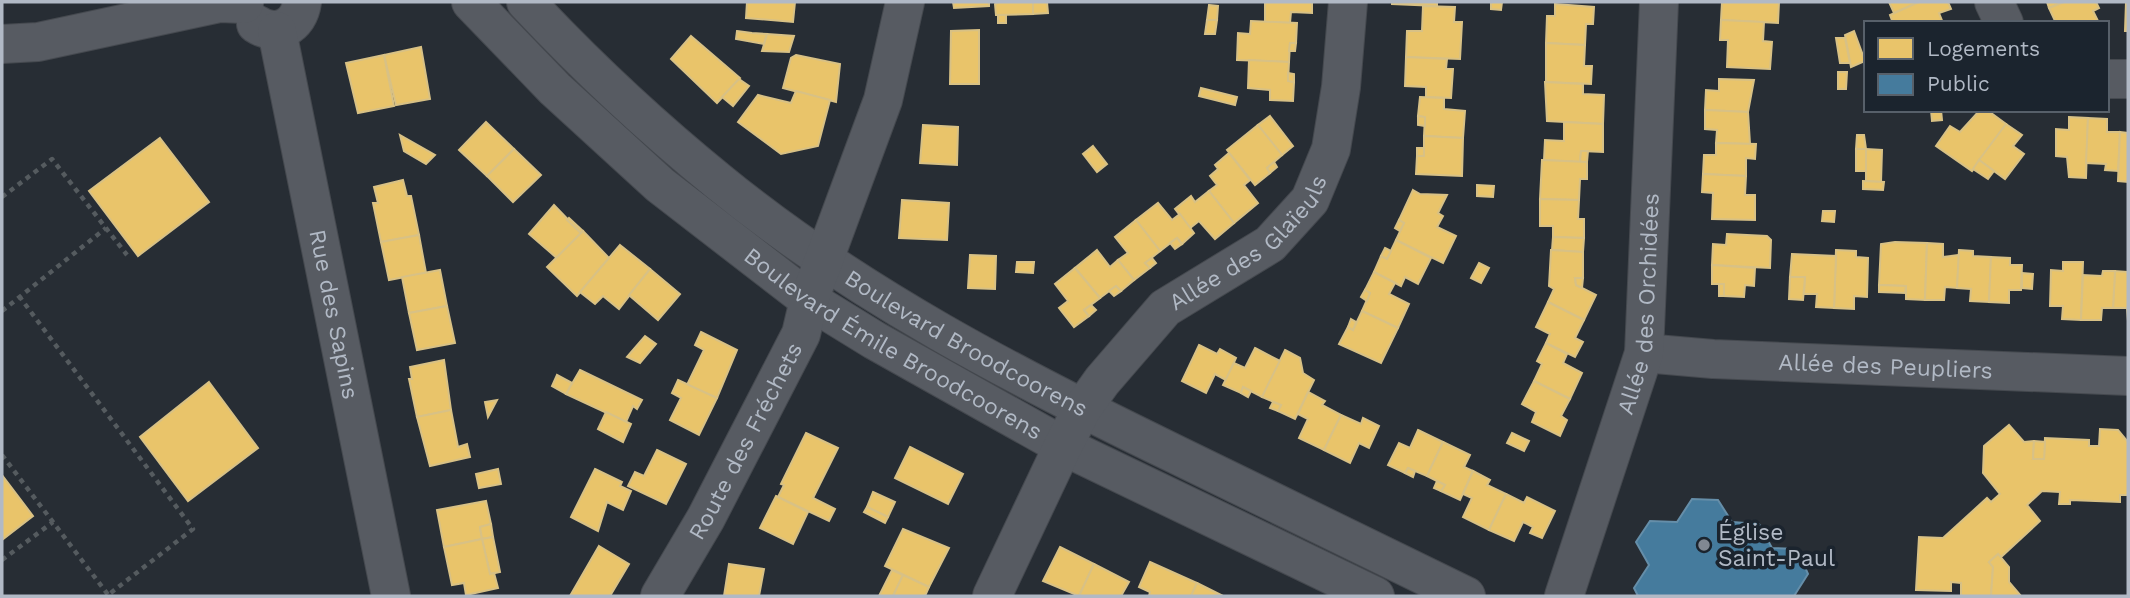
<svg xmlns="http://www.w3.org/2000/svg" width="2130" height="598" font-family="'Work Sans',sans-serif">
<rect width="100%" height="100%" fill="#272d34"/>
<g fill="#e9c46a" stroke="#d8c185" stroke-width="2">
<path d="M747 2H795L793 22 746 18Z"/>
<path d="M953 2H989V6L954 8Z"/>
<path d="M999 2H1033V14L996 15 995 4Z"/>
<path d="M1033 2H1047L1048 13 1033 14Z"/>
<path d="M1265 2H1312V13L1291 12 1290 23 1265 22Z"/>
<path d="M1392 2H1437V6L1392 4Z"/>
<path d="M1491 2H1502L1501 10 1491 9Z"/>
<path d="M1722 2H1779L1778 23 1721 20Z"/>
<path d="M1889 2H1919L1894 13Z"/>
<path d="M1919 2H1948L1951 9 1939 13 1943 23H1893L1890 15Z"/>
<path d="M2047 2H2064L2049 8Z"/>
<path d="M2064 2H2096L2099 8 2093 11 2099 23H2056L2049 8Z"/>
<path d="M2126 2H2128V31H2125Z"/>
<path d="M1555 4 1594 7 1593 24H1586L1585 45 1546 43 1547 16H1555Z"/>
<path d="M1209 5 1218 6 1217 20H1207Z"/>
<path d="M1423 6 1455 7 1454 22H1462L1460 59 1406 57 1407 31H1422Z"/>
<rect x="998" y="15" width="8" height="8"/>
<path d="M1207 20H1217L1215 34H1205Z"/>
<path d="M1721 20 1764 22 1763 41 1772 42 1770 69 1727 67 1728 40H1720Z"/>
<path d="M1251 21 1297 23 1296 43H1290L1289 62 1237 60 1238 33 1250 34Z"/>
<path d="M979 30V84H950L951 31Z"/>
<path d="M737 31 752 33 767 34 764 44 736 39Z"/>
<path d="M1854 31 1865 61 1851 67 1845 35Z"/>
<path d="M767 34 794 36 789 52 762 51Z"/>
<path d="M691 36 740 78 717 103 671 59Z"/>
<path d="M1836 38H1845L1850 63H1840Z"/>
<path d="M1290 43H1296L1295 51H1289Z"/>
<path d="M1546 43 1585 45 1584 66H1592L1591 84 1546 82Z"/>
<path d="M421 47 430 99 396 105 384 55Z"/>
<path d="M384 55 394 106 358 113 346 63Z"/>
<path d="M796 55 840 64 836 102 783 88 791 58Z"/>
<path d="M1406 57 1447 59 1446 69H1453L1451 98 1426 97V87L1405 86Z"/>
<path d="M1249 60 1289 62 1288 81 1294 82 1293 101 1270 100V90L1248 88Z"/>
<path d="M1838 72H1847L1846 89H1838Z"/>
<path d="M1288 73 1294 74V82L1288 81Z"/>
<path d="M739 79 749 86 733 106 722 97Z"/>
<path d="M1719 79 1754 80 1748 112 1705 110 1706 90 1719 91Z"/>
<path d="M1545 82 1583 84V94L1604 95 1603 124 1547 121Z"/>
<path d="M1201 88 1237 97 1235 105 1199 96Z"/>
<path d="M796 91 830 100 818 146 781 154 738 122 758 95 791 103Z"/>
<path d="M1420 97 1444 98V109L1465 111 1463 138 1424 136 1425 117 1418 116Z"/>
<path d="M1705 110 1748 112 1750 144 1716 143 1717 130 1705 129Z"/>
<path d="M1931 110H1941L1942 120 1932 121Z"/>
<path d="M1980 110H1987L2006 124 1972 171 1936 146 1950 126 1960 132Z"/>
<path d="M1270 116 1293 146 1282 155 1258 125Z"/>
<path d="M1418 116 1425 117V126L1418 125Z"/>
<path d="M2069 117 2088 118 2086 178 2069 177 2067 157 2056 156V129L2069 130Z"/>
<path d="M2088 118 2107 119V132H2120L2118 171 2105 170 2106 164 2086 163Z"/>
<path d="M486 122 514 149 487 176 459 150Z"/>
<path d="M1564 122 1603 124V152L1581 151 1580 162 1544 160 1545 140 1564 141Z"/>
<path d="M2006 124 2022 135 2013 146 2024 154 2005 179 1979 160Z"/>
<path d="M923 125 958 127 957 165 920 163Z"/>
<path d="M1258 125 1282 155 1267 168 1270 173 1255 185 1227 150Z"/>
<path d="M2120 132 2128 133V182L2118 181Z"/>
<path d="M400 135 435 155 426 164 404 151Z"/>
<path d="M1857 135H1864L1866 149H1856Z"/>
<path d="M1424 136 1463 138 1462 176 1416 174 1417 156H1424Z"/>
<path d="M160 138 209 202 138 256 89 191Z"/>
<path d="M1716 143 1756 144 1755 159 1746 158V176L1703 174 1704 155H1716Z"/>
<path d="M1093 146 1107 164 1097 172 1083 154Z"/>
<rect x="1417" y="148" width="7" height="8"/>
<path d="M514 149 541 175 513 202 487 176Z"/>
<rect x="1856" y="149" width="10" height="22"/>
<path d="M1866 149 1882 150 1881 182 1866 181Z"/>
<path d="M1581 151H1588L1587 162H1580Z"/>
<path d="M1229 153 1250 180 1244 185 1258 203 1234 223 1209 191 1217 185 1210 176 1218 169 1215 165Z"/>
<path d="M1542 160 1587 162V179H1580L1579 200 1540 199Z"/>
<path d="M1979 160 1994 171 1988 179 1973 169Z"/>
<path d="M1274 162 1277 167 1270 173 1267 168Z"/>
<path d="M1703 174 1746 176 1745 195H1755V220L1712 219 1713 193 1702 192Z"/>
<path d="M403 180 407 196H411L419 235 381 242 373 203H378L374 187Z"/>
<path d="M1863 181 1884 182 1883 190 1863 189Z"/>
<path d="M1477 185 1494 186 1493 197 1477 196Z"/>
<path d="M1413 190 1420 194 1447 195 1438 213 1443 216 1437 227 1456 236 1443 263 1396 240 1404 223 1399 220Z"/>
<path d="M1209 191 1234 223 1215 239 1199 221 1190 228 1175 209 1191 196 1195 202Z"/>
<path d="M1540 199 1579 200 1578 219H1584V238L1553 237V226H1540Z"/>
<path d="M902 200 949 203 947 240 899 238Z"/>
<path d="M1158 203 1172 220 1180 214 1194 233 1182 244 1177 238 1160 251 1136 220Z"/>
<path d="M554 205 581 233 558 259 529 234Z"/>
<path d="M1823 211H1835L1834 222 1822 221Z"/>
<path d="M569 218 583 231 581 233 567 220Z"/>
<path d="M1136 220 1160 251 1145 263 1150 268 1134 280 1118 260 1128 253 1115 237Z"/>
<path d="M1399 220 1404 223 1400 231 1395 228Z"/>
<path d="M583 231 609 258 577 296 547 267Z"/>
<path d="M1727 234 1767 236 1771 240 1770 268 1712 265 1713 244 1726 245Z"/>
<path d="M419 235 426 273 389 280 381 242Z"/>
<path d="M1553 237 1584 238 1583 252 1552 250Z"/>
<path d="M1177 238 1182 244 1175 249 1170 243Z"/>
<path d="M1396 240 1431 258 1418 284 1405 277 1401 286 1374 272 1381 256 1387 259Z"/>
<path d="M1895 242 1927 243 1925 300 1906 299V286L1879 285 1881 244Z"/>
<path d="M1927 243 1943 244V257L1959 255 1957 288 1945 287 1944 300H1925Z"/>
<path d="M620 245 650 269 619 309 603 296 595 304 580 292Z"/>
<path d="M1385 248 1391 251 1387 259 1381 256Z"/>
<path d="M1097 250 1110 267 1118 260 1134 280 1121 291 1116 286 1100 298 1075 268Z"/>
<path d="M1551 250 1583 252V278H1575L1576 285 1596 295 1584 320 1548 302 1554 289 1549 286Z"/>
<path d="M1836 250 1856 251V257L1868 258 1867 297 1854 296V309L1834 308Z"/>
<path d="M1959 250 1973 251V256L1991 257 1989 302 1970 301 1971 289 1957 288Z"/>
<path d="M1792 254 1836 256 1834 308 1816 307 1817 294H1804L1805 277H1790Z"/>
<path d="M970 255 996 256 995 289 968 288Z"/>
<path d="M1991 257 2010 258V265H2022L2021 290H2009V303L1989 302Z"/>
<path d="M1152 258 1156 263 1150 268 1145 263Z"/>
<path d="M1017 262H1034L1033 273 1016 272Z"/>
<path d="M2063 262H2083L2081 320 2062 319 2063 306H2050L2051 270 2063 271Z"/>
<path d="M1479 263 1489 268 1481 283 1471 278Z"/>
<path d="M2128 264V321L2127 308H2113L2115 271 2128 272Z"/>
<path d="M1712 265 1755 268 1754 286 1745 285 1744 297 1724 296V284H1712Z"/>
<path d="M1075 268 1100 298 1084 310 1089 316 1074 327 1059 308 1068 301 1055 284Z"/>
<path d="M650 269 680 294 658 320 629 295Z"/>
<path d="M440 270 447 306 409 313 402 277Z"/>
<path d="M2103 271H2115L2113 308H2102L2101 320H2081L2083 275 2102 276Z"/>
<path d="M1374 272 1395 283 1389 294 1409 304 1398 328 1362 311 1370 293 1365 290Z"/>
<path d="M2022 273 2033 274 2032 289 2022 288Z"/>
<path d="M1790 277H1805L1803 300 1789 299Z"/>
<path d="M1575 278H1583L1582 288 1576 285Z"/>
<rect x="1719" y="284" width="5" height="12"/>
<path d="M1879 285 1906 286 1905 293 1879 292Z"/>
<path d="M1116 286 1121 291 1114 296 1109 291Z"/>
<path d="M1365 290 1370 293 1367 301 1361 297Z"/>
<path d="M1548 302 1584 320 1575 338 1583 342 1575 357 1546 343 1550 334 1536 327Z"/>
<path d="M1091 305 1096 310 1089 316 1084 310Z"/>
<path d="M447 306 455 343 417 350 409 313Z"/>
<path d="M1362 311 1398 328 1381 363 1339 344 1348 327 1353 330Z"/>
<path d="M1351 319 1356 322 1353 330 1348 327Z"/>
<path d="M701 332 737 350 717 398 687 385 704 350 695 345Z"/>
<path d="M645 336 656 344 640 363 627 357Z"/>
<path d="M1546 343 1567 354 1563 363 1582 373 1570 399 1534 381 1542 364 1537 361Z"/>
<path d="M1199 345 1217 354 1220 349 1236 358 1226 380 1215 374 1206 393 1182 381Z"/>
<path d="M1255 348 1280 361 1262 397 1243 387 1241 393 1223 385 1234 363 1245 368Z"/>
<path d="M1285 350 1300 358 1303 373 1314 380 1295 419 1278 411 1281 405 1262 397Z"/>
<path d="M444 360 451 410 417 417 409 379H412L410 367Z"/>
<path d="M580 370 642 400 637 409 633 406 626 422 566 394Z"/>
<path d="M557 375 572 383 566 394 552 386Z"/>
<path d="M678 380 717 398 699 435 670 420 681 398 672 393Z"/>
<path d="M1534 381 1570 399 1561 416 1567 420 1560 436 1532 422 1536 412 1522 404Z"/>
<path d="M209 382 258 448 188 501 140 437Z"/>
<path d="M1243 387 1251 391 1248 397 1241 393Z"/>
<path d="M1308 392 1325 401 1322 405 1341 415 1324 450 1299 438 1308 419 1298 414Z"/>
<path d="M497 400 488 417 485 402Z"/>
<path d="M1273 402 1281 405 1278 411 1270 408Z"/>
<path d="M451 410 458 447 467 444 470 457 430 466 417 417Z"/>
<path d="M606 412 631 424 623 442 598 429Z"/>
<path d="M1341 415 1361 424 1363 418 1379 426 1369 448 1359 443 1350 463 1324 450Z"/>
<path d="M2009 425 2024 442 2034 441 2033 459H2044L2045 438 2089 440V446H2099L2100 429 2118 430 2128 442V495H2120V502L2070 500V504H2059L2060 492 2042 491 2027 505 2040 521 2001 557 1998 554 1989 562 1993 567 1991 596H1961V583L1951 582V591L1916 590 1919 537 1943 538 1987 498 1991 502 2000 494 1983 473 1984 446Z"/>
<path d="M1418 430 1443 442 1427 476 1408 468 1405 473 1388 465 1399 443 1410 448Z"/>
<path d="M806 433 838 448 813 498 835 509 829 521 778 497 784 485 781 484Z"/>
<path d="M1512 433 1529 441 1524 451 1507 443Z"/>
<path d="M2034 441 2045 442 2044 459H2033Z"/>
<path d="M1443 442 1470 455 1464 467 1473 471 1460 500 1441 491 1445 485 1427 476Z"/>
<path d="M910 447 963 474 948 504 895 478Z"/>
<path d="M657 450 686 464 666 504 628 486 635 472 644 476Z"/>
<path d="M1408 468 1415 471 1413 477 1405 473Z"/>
<path d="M498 469 501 484 479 488 476 474Z"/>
<path d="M595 469 622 482 620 486 631 491 623 510 607 502 598 531 571 517Z"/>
<path d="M1473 471 1490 480 1487 485 1506 494 1489 530 1463 517 1472 498 1463 494Z"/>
<path d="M2 475 33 516 2 540Z"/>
<path d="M1437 481 1445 485 1441 491 1434 488Z"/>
<path d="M873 492 895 502 888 517 867 507Z"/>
<path d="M1506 494 1524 503 1527 497 1555 511 1542 538 1530 533 1533 527 1523 522 1514 541 1489 530Z"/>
<path d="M776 496 808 512 793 544 760 528Z"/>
<path d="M486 501 491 524 480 527 482 539 444 547 437 510Z"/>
<path d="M867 507 888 517 885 523 864 512Z"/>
<path d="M491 524 493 537 482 539 480 527Z"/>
<path d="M903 529 949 548 929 587 885 566Z"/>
<path d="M493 537 500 572 490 574 482 539Z"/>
<path d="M482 539 490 574 494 573 498 588 466 595 464 583 452 585 444 547Z"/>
<path d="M599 546 629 564 610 596H570Z"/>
<path d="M1060 547 1094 564 1079 596 1043 581Z"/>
<path d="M1998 554 2009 567V582L2021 596H1991L1993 567 1989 562Z"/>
<path d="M1150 562 1197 583 1191 596H1149L1150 592 1139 587Z"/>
<path d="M729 564 764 569 759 596H724Z"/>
<path d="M1094 564 1129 582 1121 596H1079Z"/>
<path d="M892 570 903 575 893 596H879Z"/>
<path d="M903 575 929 587 925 596H893Z"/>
<path d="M1197 583 1223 596H1191Z"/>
</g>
<path fill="#457b9d" stroke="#658ea9" stroke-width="2" d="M1692 499 1718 500 1732 522 1759 524 1772 548 1797 549 1808 574 1794 596H1638L1634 588 1649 565 1636 542 1650 521 1677 522Z"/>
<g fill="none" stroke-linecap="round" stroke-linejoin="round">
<defs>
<g id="minor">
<path id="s1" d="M471 2 555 89 660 185 809 300 874 340 1063 446 1375 596"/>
<path id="s2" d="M526 2C586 66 650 126 719 182 857 295 1018 378 1177 455 1274 502 1370 549 1466 596"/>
<path d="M1994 2 2004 23"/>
<path d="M256 24C277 38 299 26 302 2"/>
<path id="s3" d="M277 31 391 596"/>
<path d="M2 44 38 42 220 3 244 4"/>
<path d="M2107 79H2128"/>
<path id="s4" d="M1644 353 1713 359 2128 376"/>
<path id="s5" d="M660 596 706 518 801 334 809 300 883 100 905 2"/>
<path id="s6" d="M992 596 1063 446 1082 409 1102 381 1165 308 1270 244 1310 200 1331 149 1341 87 1348 2"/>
<path id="s7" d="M1564 596 1644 353 1659 2"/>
</g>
</defs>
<use href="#minor" stroke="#45494f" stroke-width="40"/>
<g stroke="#555b5f" stroke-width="4.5" stroke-dasharray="5 5" stroke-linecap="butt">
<path d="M2 197 52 159 127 255"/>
<path d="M19 296 193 529 108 595"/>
<path d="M2 311 106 228"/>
<path d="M2 455 109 596"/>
<path d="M2 560 53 522"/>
</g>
<use href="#minor" stroke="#575b62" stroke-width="38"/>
</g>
<circle fill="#818892" stroke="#1b242e" stroke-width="2.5" cx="1704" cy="545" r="7"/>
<g text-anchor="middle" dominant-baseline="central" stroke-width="7" stroke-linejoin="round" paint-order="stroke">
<g font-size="23" fill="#b1b9c5" stroke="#1b242e">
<text stroke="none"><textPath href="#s6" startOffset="446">Allée des Glaïeuls</textPath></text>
<text stroke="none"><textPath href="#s7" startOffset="304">Allée des Orchidées</textPath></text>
<text stroke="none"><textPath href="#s3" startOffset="289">Rue des Sapins</textPath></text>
<text stroke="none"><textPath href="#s1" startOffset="546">Boulevard Émile Broodcoorens</textPath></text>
<text stroke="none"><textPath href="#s2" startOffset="560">Boulevard Broodcoorens</textPath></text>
<text stroke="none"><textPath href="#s4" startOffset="242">Allée des Peupliers</textPath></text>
<text stroke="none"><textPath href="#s5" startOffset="177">Route des Fréchets</textPath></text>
</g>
<g font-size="23" fill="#b1b9c5" stroke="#1b242e" text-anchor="start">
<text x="1718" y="532">Église<tspan x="1718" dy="26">Saint-Paul</tspan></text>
</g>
</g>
<rect width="2130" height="598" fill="none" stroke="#b1b9c5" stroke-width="7"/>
<rect x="1864" y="21" width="245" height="91" fill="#1b242e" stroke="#57606a" stroke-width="2"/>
<rect x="1878" y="38" width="35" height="21" fill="#e9c46a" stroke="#57606a" stroke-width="2"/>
<text x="1927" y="56" font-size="21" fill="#b1b9c5">Logements</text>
<rect x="1878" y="74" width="35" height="21" fill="#457b9d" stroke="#57606a" stroke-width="2"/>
<text x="1927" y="91" font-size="21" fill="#b1b9c5">Public</text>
</svg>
